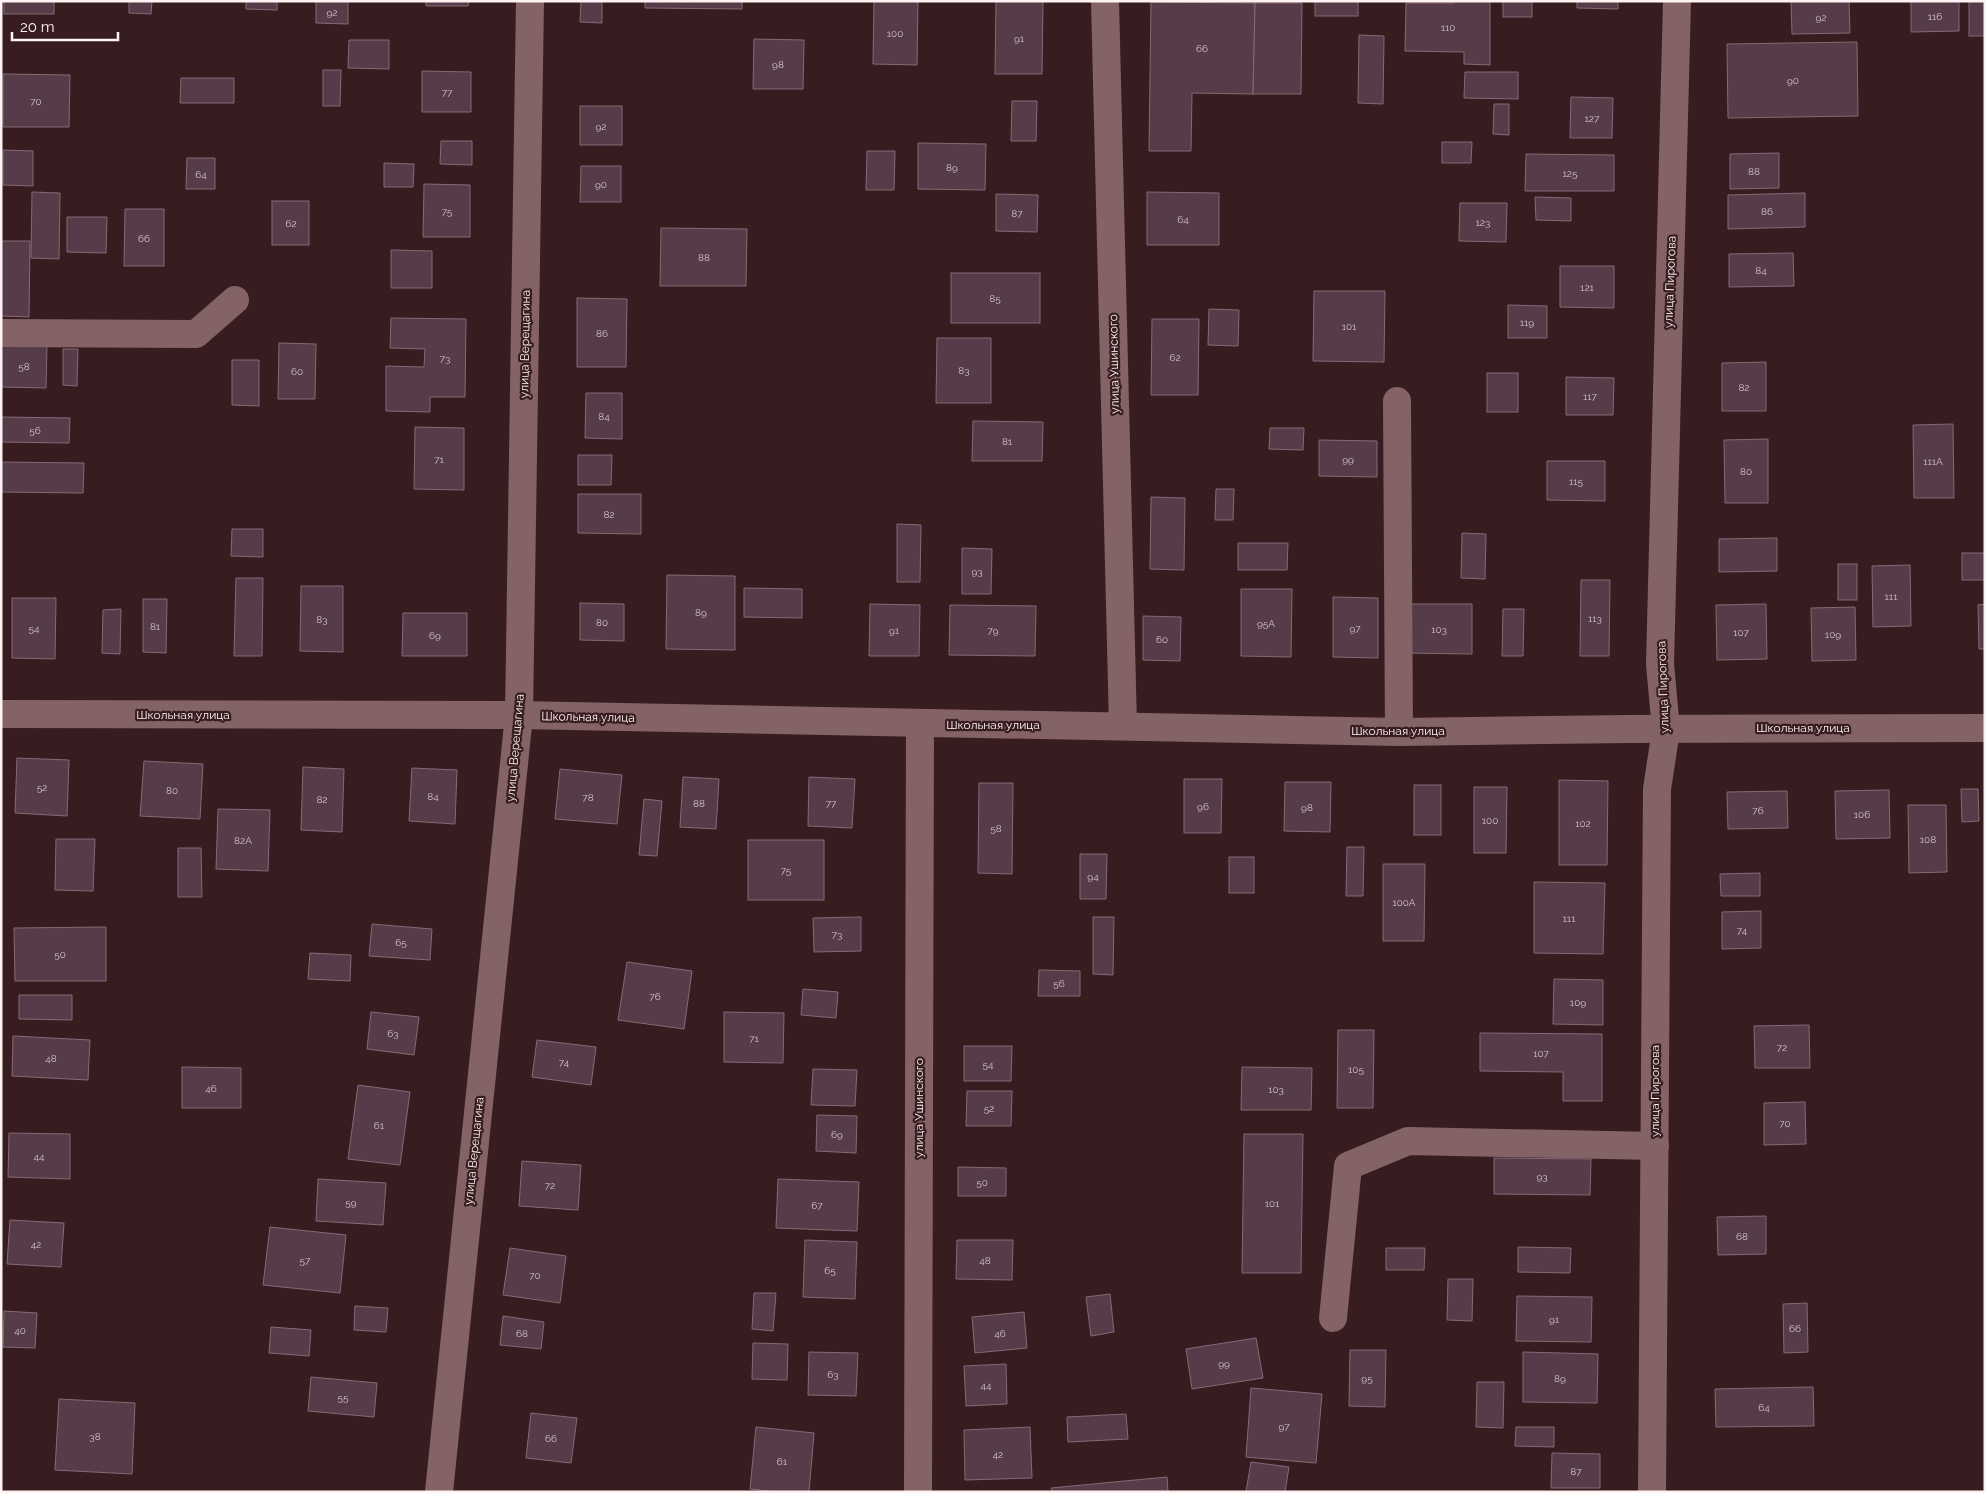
<svg xmlns="http://www.w3.org/2000/svg" width="1986" height="1493" font-family="Raleway,sans-serif">
<rect width="100%" height="100%" fill="#381d20"/>
<g fill="#563b48" stroke="#876977">
<rect x="4" y="1" width="50" height="13"/>
<path d="M129 1H152L151 14 129 13Z"/>
<path d="M246 1H277V10L246 9Z"/>
<path d="M316 1H348V24L316 23Z"/>
<path d="M426 1H469L468 6H426Z"/>
<path d="M581 1H602V23L580 22Z"/>
<path d="M645 1H742V9L645 8Z"/>
<path d="M874 1H918L917 65 873 64Z"/>
<path d="M996 1H1043L1042 74H995Z"/>
<rect x="1315" y="1" width="43" height="15"/>
<path d="M1454 1H1490V65L1464 64V52L1405 51 1406 3H1454Z"/>
<rect x="1503" y="1" width="29" height="16"/>
<path d="M1577 1H1618V9L1577 8Z"/>
<path d="M1791 1H1849L1850 33 1792 34Z"/>
<path d="M1911 1H1959V31L1911 32Z"/>
<rect x="1969" y="1" width="16" height="35"/>
<path d="M1151 2 1255 3 1253 94 1192 93 1191 151H1149Z"/>
<path d="M1255 3H1302L1301 94H1253Z"/>
<path d="M1359 35 1384 36 1383 104 1358 103Z"/>
<path d="M754 39 804 40 803 89H753Z"/>
<path d="M349 40H389V69L348 68Z"/>
<path d="M1857 42 1858 116 1728 118 1727 44Z"/>
<path d="M323 70H341L340 106H323Z"/>
<path d="M422 71 471 72V112H422Z"/>
<path d="M1465 72H1518V99L1464 98Z"/>
<path d="M3 74 70 75 69 127H3Z"/>
<path d="M181 78H234V103H180Z"/>
<path d="M1571 97 1613 98 1612 138H1570Z"/>
<path d="M1012 101H1037L1036 141H1011Z"/>
<path d="M1494 104H1509V135L1493 134Z"/>
<rect x="580" y="106" width="42" height="39"/>
<path d="M441 141H472V165L440 164Z"/>
<path d="M1442 142H1472L1471 163H1442Z"/>
<path d="M918 143 986 144 985 190 918 189Z"/>
<path d="M3 150 33 151V186L3 185Z"/>
<path d="M867 151H895L894 190H866Z"/>
<path d="M1779 153V188L1730 189V154Z"/>
<path d="M1526 154 1614 155V191H1525Z"/>
<path d="M187 158H215V189H186Z"/>
<path d="M384 163 414 164 413 187H384Z"/>
<path d="M581 166H621V202H580Z"/>
<path d="M424 184 470 185V237H423Z"/>
<path d="M32 192 60 193 59 259 31 258Z"/>
<path d="M1147 192 1219 193V245H1147Z"/>
<path d="M1805 193V227L1728 229V195Z"/>
<path d="M996 194 1038 195 1037 232 996 231Z"/>
<path d="M1535 197 1571 198V221L1536 220Z"/>
<rect x="272" y="201" width="37" height="44"/>
<path d="M1460 203H1507L1506 242 1459 241Z"/>
<path d="M125 209H164V266H124Z"/>
<path d="M67 217H107L106 253 67 252Z"/>
<path d="M661 228 747 229 746 286H660Z"/>
<path d="M1 241H30L29 317 1 316Z"/>
<path d="M391 250 432 251V288H391Z"/>
<path d="M1793 253 1794 286 1729 287V254Z"/>
<path d="M1560 266H1614V308L1560 307Z"/>
<rect x="951" y="273" width="89" height="50"/>
<path d="M1314 291H1385L1384 362 1313 361Z"/>
<path d="M577 298 627 299 626 367H577Z"/>
<path d="M1508 305 1547 306V338H1508Z"/>
<path d="M1209 309 1239 310 1238 346 1208 345Z"/>
<path d="M391 318 466 319 465 397H430V412L386 411V366L424 367 425 349 390 348Z"/>
<path d="M1152 319H1199L1198 395H1151Z"/>
<path d="M937 338H991V403H936Z"/>
<path d="M279 343 316 344 315 399H278Z"/>
<path d="M1 345H47L46 388 1 387Z"/>
<path d="M63 349H78L77 386 63 385Z"/>
<path d="M232 360H259V406L232 405Z"/>
<path d="M1766 362V411H1722V363Z"/>
<rect x="1487" y="373" width="31" height="39"/>
<path d="M1566 377 1614 378 1613 415H1566Z"/>
<path d="M586 393H622V439L585 438Z"/>
<path d="M1 417 70 418 69 443 1 442Z"/>
<path d="M973 421 1043 422 1042 461H972Z"/>
<path d="M1953 424 1954 498H1914L1913 425Z"/>
<path d="M415 427 464 428V490L414 489Z"/>
<path d="M1270 428H1304L1303 450 1269 449Z"/>
<path d="M1768 439V503H1725L1724 440Z"/>
<path d="M1319 440 1377 441V477L1319 476Z"/>
<path d="M578 455H612L611 485H578Z"/>
<path d="M1547 461H1605V501L1547 500Z"/>
<path d="M1 462 84 463 83 493 1 492Z"/>
<path d="M1216 489H1234L1233 520H1215Z"/>
<path d="M578 494H641V534L578 533Z"/>
<path d="M1151 497 1185 498 1184 570 1150 569Z"/>
<path d="M897 524 921 525 920 582H897Z"/>
<path d="M232 529H263V557L231 556Z"/>
<path d="M1462 533 1486 534 1485 579 1461 578Z"/>
<path d="M1777 538V571L1719 572V539Z"/>
<path d="M1238 543H1288L1287 570H1238Z"/>
<path d="M962 548 992 549 991 594H962Z"/>
<rect x="1962" y="553" width="23" height="27"/>
<rect x="1838" y="564" width="19" height="36"/>
<path d="M1910 565 1911 626 1873 627 1872 566Z"/>
<path d="M667 575 735 576V650L666 649Z"/>
<path d="M236 578H263L262 656H234Z"/>
<path d="M1581 580H1610L1609 656H1580Z"/>
<path d="M301 586H343V652L300 651Z"/>
<path d="M744 588 802 589V618L744 617Z"/>
<path d="M1241 589H1292L1291 657 1241 656Z"/>
<path d="M1333 597 1378 598V658L1333 657Z"/>
<path d="M12 598H56L55 659 12 658Z"/>
<path d="M143 599H167L166 653 143 652Z"/>
<path d="M580 603 624 604V641L580 640Z"/>
<path d="M870 604 920 605 919 656H869Z"/>
<path d="M1407 604H1472V654L1406 653Z"/>
<path d="M1766 604 1767 659 1717 660 1716 605Z"/>
<path d="M1985 604V649H1979L1978 605Z"/>
<path d="M950 605 1036 606 1035 656 949 655Z"/>
<path d="M1855 607 1856 660 1812 661 1811 608Z"/>
<path d="M121 609 120 654 102 653 103 610Z"/>
<path d="M1503 609H1524L1523 656H1502Z"/>
<path d="M403 613H467V656H402Z"/>
<path d="M1143 616 1181 617 1180 661 1143 660Z"/>
<path d="M17 758 69 760 67 816 15 813Z"/>
<path d="M144 761 203 764 200 819 140 816Z"/>
<path d="M303 767 344 769 342 832 301 830Z"/>
<path d="M412 768 457 770 455 824 409 821Z"/>
<path d="M560 769 622 775 617 824 555 819Z"/>
<path d="M683 777 719 779 716 829 680 827Z"/>
<path d="M809 777 855 779 852 828 808 826Z"/>
<path d="M1184 779H1222L1221 833H1184Z"/>
<path d="M1559 780 1608 781 1607 865H1559Z"/>
<path d="M1285 782H1331L1330 832 1284 831Z"/>
<path d="M979 783H1013L1012 874 978 873Z"/>
<rect x="1414" y="785" width="27" height="50"/>
<path d="M1474 787H1507L1506 853H1474Z"/>
<path d="M1961 789H1978L1979 821 1962 822Z"/>
<path d="M1889 790 1890 838 1836 839 1835 791Z"/>
<path d="M1787 791 1788 828 1728 829 1727 792Z"/>
<path d="M644 799 662 801 657 856 639 855Z"/>
<path d="M1908 805H1946L1947 872 1909 873Z"/>
<path d="M218 809 270 810 268 871 216 869Z"/>
<path d="M56 839H95L93 891 55 890Z"/>
<rect x="748" y="840" width="76" height="60"/>
<path d="M1347 847H1364L1363 896H1346Z"/>
<path d="M178 848H201L202 897H178Z"/>
<path d="M1080 854H1107L1106 899H1080Z"/>
<rect x="1229" y="857" width="25" height="36"/>
<path d="M1383 864H1425L1424 941H1383Z"/>
<path d="M1760 873V896H1721L1720 874Z"/>
<path d="M1534 882 1605 883 1603 954 1534 953Z"/>
<path d="M1761 911V948L1722 949V912Z"/>
<path d="M861 917V951L814 952 813 918Z"/>
<path d="M1093 917H1114L1113 975 1093 974Z"/>
<path d="M372 924 432 929 430 960 369 956Z"/>
<path d="M106 927V981H15L14 928Z"/>
<path d="M310 953 351 955 350 981 308 979Z"/>
<path d="M627 962 692 971 684 1029 618 1020Z"/>
<path d="M1039 970 1080 971V996H1038Z"/>
<path d="M1554 979 1603 980V1025L1553 1024Z"/>
<path d="M803 989 838 992 836 1018 801 1015Z"/>
<path d="M19 995H72V1020L19 1019Z"/>
<path d="M371 1012 419 1017 414 1055 367 1049Z"/>
<path d="M724 1012 784 1013 783 1063 724 1062Z"/>
<path d="M1809 1025 1810 1068H1755L1754 1026Z"/>
<path d="M1338 1030H1374L1373 1108H1337Z"/>
<path d="M1480 1033 1602 1034V1101H1563V1072L1480 1071Z"/>
<path d="M13 1036 90 1040 88 1080 12 1076Z"/>
<path d="M537 1040 596 1047 591 1085 532 1077Z"/>
<path d="M964 1046H1012L1011 1081H964Z"/>
<path d="M182 1067 241 1068V1108H182Z"/>
<path d="M1242 1067 1312 1068 1311 1110H1241Z"/>
<path d="M813 1069 857 1070 855 1106 811 1105Z"/>
<path d="M358 1085 410 1092 400 1165 348 1159Z"/>
<path d="M967 1091H1012L1011 1126H966Z"/>
<path d="M1805 1102 1806 1144 1764 1145V1103Z"/>
<path d="M817 1115 857 1116 856 1153 816 1151Z"/>
<path d="M9 1133 70 1134V1179L8 1177Z"/>
<path d="M1244 1134H1303L1301 1273H1242Z"/>
<path d="M1494 1158 1591 1159 1590 1195 1494 1194Z"/>
<path d="M522 1161 581 1165 578 1210 519 1206Z"/>
<path d="M958 1167 1006 1168V1196H958Z"/>
<path d="M318 1179 386 1183 383 1225 316 1221Z"/>
<path d="M778 1179 859 1182 857 1231 776 1228Z"/>
<path d="M1766 1216V1254L1718 1255 1717 1217Z"/>
<path d="M10 1220 64 1223 61 1267 7 1264Z"/>
<path d="M270 1227 346 1235 340 1293 263 1285Z"/>
<path d="M805 1240 857 1242 855 1299 803 1297Z"/>
<path d="M957 1240H1013L1012 1280 956 1279Z"/>
<path d="M1518 1247 1571 1248 1570 1273 1518 1272Z"/>
<path d="M510 1248 566 1256 560 1303 503 1295Z"/>
<path d="M1386 1248H1425L1424 1270H1386Z"/>
<path d="M1448 1279H1473L1472 1321 1447 1320Z"/>
<path d="M754 1293H776L773 1331 752 1329Z"/>
<path d="M1110 1294 1114 1332 1091 1336 1086 1297Z"/>
<path d="M1517 1296 1592 1297 1591 1342 1516 1341Z"/>
<path d="M1807 1303 1808 1352 1784 1353 1783 1304Z"/>
<path d="M355 1306 388 1308 386 1332 354 1330Z"/>
<path d="M4 1311 37 1313 35 1348 3 1347Z"/>
<path d="M1024 1312 1027 1348 975 1353 972 1317Z"/>
<path d="M503 1316 544 1322 541 1349 500 1345Z"/>
<path d="M271 1327 311 1330 309 1356 269 1353Z"/>
<path d="M1256 1338 1263 1378 1192 1389 1186 1349Z"/>
<path d="M753 1343 788 1344 787 1380 752 1379Z"/>
<path d="M1350 1350H1386L1385 1407 1349 1406Z"/>
<path d="M809 1352 858 1353 856 1396 808 1395Z"/>
<path d="M1523 1352 1598 1354 1597 1403 1523 1402Z"/>
<path d="M1006 1364 1007 1404 966 1406 964 1366Z"/>
<path d="M311 1377 377 1383 374 1417 308 1411Z"/>
<path d="M1477 1382H1504L1503 1428 1476 1427Z"/>
<path d="M1813 1387 1814 1426 1716 1427 1715 1389Z"/>
<path d="M1251 1388 1322 1394 1316 1463 1246 1457Z"/>
<path d="M59 1399 135 1403 132 1474 55 1470Z"/>
<path d="M531 1413 577 1418 571 1463 526 1458Z"/>
<path d="M1126 1414 1128 1439 1068 1442 1067 1417Z"/>
<path d="M756 1427 814 1433 809 1492H777L750 1489Z"/>
<path d="M1030 1427 1032 1478 965 1480 964 1430Z"/>
<path d="M1516 1427H1554V1447L1515 1446Z"/>
<path d="M1552 1453 1600 1454V1488H1551Z"/>
<path d="M1251 1462 1289 1467 1285 1492H1246Z"/>
<path d="M1167 1477 1168 1492H1052L1051 1488Z"/>
</g>
<g fill="none" stroke-linecap="round" stroke-linejoin="round">
<g stroke="#846366" stroke-width="28">
<path d="M1105 1 1123 726"/>
<path d="M1 333 196 334 235 300"/>
<path d="M1397 401 1399 732"/>
<path d="M1 714 519 715 1399 732 1629 729 1985 728"/>
<path d="M1333 1318 1348 1166 1408 1141 1655 1146"/>
<path d="M439 1492 519 715 530 1"/>
<path d="M918 1492 920 724"/>
<path d="M1652 1492 1657 789 1666 730 1660 664 1677 1"/>
</g>
</g>
<g text-anchor="middle" dominant-baseline="central" stroke-width="4.5" stroke-linejoin="round" paint-order="stroke">
<g font-size="10" fill="#d4c4c8">
<text x="332" y="12">92</text>
<text x="1935" y="16">116</text>
<text x="1821" y="17">92</text>
<text x="1448" y="27">110</text>
<text x="895" y="33">100</text>
<text x="1019" y="38">91</text>
<text x="1202" y="48">66</text>
<text x="778" y="64">98</text>
<text x="1793" y="80">90</text>
<text x="447" y="92">77</text>
<text x="36" y="101">70</text>
<text x="1592" y="118">127</text>
<text x="601" y="126">92</text>
<text x="952" y="167">89</text>
<text x="1754" y="171">88</text>
<text x="1570" y="173">125</text>
<text x="201" y="174">64</text>
<text x="601" y="184">90</text>
<text x="447" y="211">75</text>
<text x="1767" y="211">86</text>
<text x="1017" y="213">87</text>
<text x="1183" y="219">64</text>
<text x="1483" y="222">123</text>
<text x="291" y="223">62</text>
<text x="144" y="238">66</text>
<text x="704" y="257">88</text>
<text x="1761" y="270">84</text>
<text x="1587" y="287">121</text>
<text x="995" y="298">85</text>
<text x="1527" y="322">119</text>
<text x="1349" y="326">101</text>
<text x="602" y="333">86</text>
<text x="1175" y="357">62</text>
<text x="445" y="358">73</text>
<text x="24" y="366">58</text>
<text x="964" y="370">83</text>
<text x="297" y="371">60</text>
<text x="1744" y="387">82</text>
<text x="1590" y="396">117</text>
<text x="604" y="416">84</text>
<text x="35" y="430">56</text>
<text x="1007" y="441">81</text>
<text x="439" y="459">71</text>
<text x="1348" y="459">99</text>
<text x="1933" y="461">111А</text>
<text x="1746" y="471">80</text>
<text x="1576" y="481">115</text>
<text x="609" y="514">82</text>
<text x="977" y="571">93</text>
<text x="1891" y="596">111</text>
<text x="701" y="612">89</text>
<text x="1595" y="618">113</text>
<text x="322" y="619">83</text>
<text x="602" y="622">80</text>
<text x="1266" y="623">95А</text>
<text x="155" y="626">81</text>
<text x="34" y="628">54</text>
<text x="1355" y="628">97</text>
<text x="1439" y="629">103</text>
<text x="894" y="630">91</text>
<text x="993" y="630">79</text>
<text x="1741" y="632">107</text>
<text x="1833" y="634">109</text>
<text x="435" y="635">69</text>
<text x="1162" y="639">60</text>
<text x="42" y="787">52</text>
<text x="172" y="790">80</text>
<text x="433" y="796">84</text>
<text x="588" y="797">78</text>
<text x="322" y="799">82</text>
<text x="699" y="803">88</text>
<text x="831" y="803">77</text>
<text x="1203" y="806">96</text>
<text x="1307" y="807">98</text>
<text x="1758" y="810">76</text>
<text x="1862" y="814">106</text>
<text x="1490" y="820">100</text>
<text x="1583" y="823">102</text>
<text x="996" y="828">58</text>
<text x="1928" y="839">108</text>
<text x="243" y="840">82А</text>
<text x="786" y="870">75</text>
<text x="1093" y="876">94</text>
<text x="1404" y="902">100А</text>
<text x="1569" y="918">111</text>
<text x="1742" y="930">74</text>
<text x="837" y="934">73</text>
<text x="401" y="942">65</text>
<text x="60" y="954">50</text>
<text x="1059" y="983">56</text>
<text x="655" y="996">76</text>
<text x="1578" y="1002">109</text>
<text x="393" y="1033">63</text>
<text x="754" y="1038">71</text>
<text x="1782" y="1047">72</text>
<text x="1541" y="1053">107</text>
<text x="51" y="1058">48</text>
<text x="564" y="1062">74</text>
<text x="988" y="1064">54</text>
<text x="1356" y="1069">105</text>
<text x="211" y="1088">46</text>
<text x="1276" y="1089">103</text>
<text x="989" y="1108">52</text>
<text x="1785" y="1123">70</text>
<text x="379" y="1125">61</text>
<text x="837" y="1134">69</text>
<text x="39" y="1156">44</text>
<text x="1542" y="1176">93</text>
<text x="982" y="1182">50</text>
<text x="550" y="1185">72</text>
<text x="351" y="1202">59</text>
<text x="1272" y="1203">101</text>
<text x="817" y="1205">67</text>
<text x="1742" y="1236">68</text>
<text x="36" y="1244">42</text>
<text x="305" y="1260">57</text>
<text x="985" y="1260">48</text>
<text x="830" y="1270">65</text>
<text x="535" y="1275">70</text>
<text x="1554" y="1319">91</text>
<text x="1795" y="1328">66</text>
<text x="20" y="1330">40</text>
<text x="522" y="1333">68</text>
<text x="1000" y="1333">46</text>
<text x="1224" y="1363">99</text>
<text x="833" y="1374">63</text>
<text x="1367" y="1378">95</text>
<text x="1560" y="1378">89</text>
<text x="986" y="1385">44</text>
<text x="343" y="1397">55</text>
<text x="1764" y="1407">64</text>
<text x="1284" y="1426">97</text>
<text x="95" y="1436">38</text>
<text x="551" y="1438">66</text>
<text x="998" y="1454">42</text>
<text x="782" y="1461">61</text>
<text x="1576" y="1471">87</text>
</g>
<g font-size="12" fill="#fef2f2" stroke="#381d20">
<text transform="translate(1670 282) rotate(-88)">улица Пирогова</text>
<text transform="translate(525 344) rotate(-89)">улица Верещагина</text>
<text transform="translate(1114 364) rotate(-91)">улица Ушинского</text>
<text transform="translate(1663 687) rotate(-92)">улица Пирогова</text>
<text x="183" y="715">Школьная улица</text>
<text transform="translate(588 717) rotate(1)">Школьная улица</text>
<text x="993" y="725">Школьная улица</text>
<text x="1803" y="728">Школьная улица</text>
<text x="1398" y="731">Школьная улица</text>
<text transform="translate(515 748) rotate(-85)">улица Верещагина</text>
<text transform="translate(1655 1091) rotate(-90)">улица Пирогова</text>
<text transform="translate(919 1108) rotate(-90)">улица Ушинского</text>
<text transform="translate(474 1151) rotate(-84)">улица Верещагина</text>
</g>
</g>
<rect width="1986" height="1493" fill="none" stroke="#fef2f2" stroke-width="5"/>
<path d="M12 32v8h106v-8" fill="none" stroke="#fef2f2" stroke-width="2.5"/>
<text x="20" y="32" font-size="15" fill="#fef2f2" stroke="#381d20" stroke-width="4" paint-order="stroke">20 m</text>
</svg>
